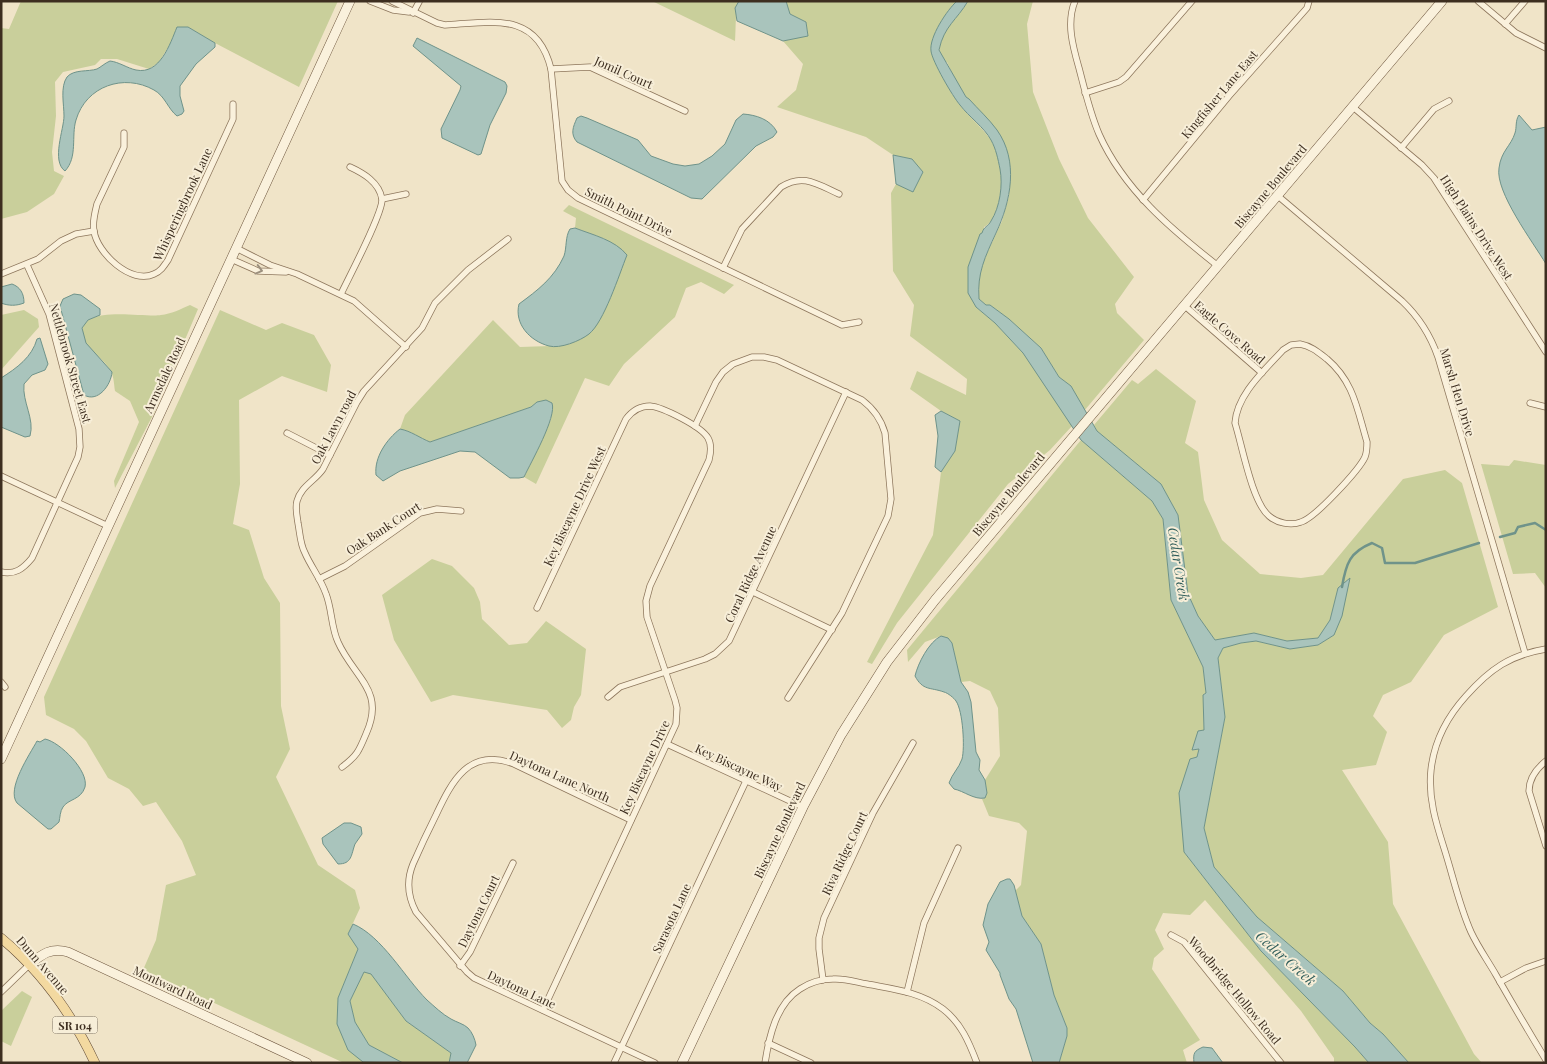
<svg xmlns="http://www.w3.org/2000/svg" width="1547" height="1064" font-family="'Playfair Display',serif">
<rect width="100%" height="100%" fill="#f0e4c8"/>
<g fill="#c9cf9b">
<path d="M21 1H338L299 87 215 43 188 27 167 49 159 62 149 69 117 59H101L95 65 63 72 55 82 56 116 52 152 54 171 64 176 54 194 27 212 1 219V28L9 29Z"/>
<path d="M652 1H739C735 10 736 29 735 41Z"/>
<path d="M786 1H957L953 5 931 50C937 68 948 89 959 104 968 116 981 126 990 139 1003 157 1004 184 998 205 995 214 992 223 984 227L976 307 995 323 1023 353 1072 426 1050 450 1008 484 897 623 872 664 867 662 933 535 941 472 955 451 960 421 941 411 910 389 917 371 966 395 967 379 910 336 914 305 893 271 891 193 896 184 914 191 912 159 893 155 866 137 777 107 796 90 803 64 783 41 808 35 806 22 790 14Z"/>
<path d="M968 1H1033L1027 24 1033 92 1059 159 1088 218 1134 277 1115 304 1117 313 1144 340 1084 411 1071 386 1059 377 1041 348 1009 319 990 305H986L979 299 978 284 983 262 1002 221 1009 196 1010 163 956 82 947 62H945C944 59 940 54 940 51 936 36 961 13 968 1Z"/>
<path d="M569 205 734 285 724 294 701 282 686 288 675 317 624 364 609 386 585 378 536 484 524 477 551 419 537 402 531 407 430 442C420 438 411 431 400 429L405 415 493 320 520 347 550 346 570 344 605 239 575 228 576 218 563 211Z"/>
<path d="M190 305 198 309 154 413 115 488 114 481 139 422 130 401 115 391C114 385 114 377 111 372 105 359 90 353 84 340 71 302 142 318 161 315 171 314 181 309 190 305Z"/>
<path d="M24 310 38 319 39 327 1 370V315Z"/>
<path d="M220 310 266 330 282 323 314 335 331 365 327 392 282 376 239 400 240 484 233 524 249 530 264 578 280 603 281 706 290 749 276 777 318 865 355 890 360 908 348 934 358 949 338 998 348 1050 366 1063H344L143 970 156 940 166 885 196 875 182 841 156 802 143 806 129 789 108 778 86 741 74 729 46 715 44 697Z"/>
<path d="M1156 369 1196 401 1185 443 1198 452 1204 500 1222 540 1260 574 1301 578 1323 575 1403 479 1445 470 1462 483 1498 607 1444 635 1411 682 1383 695 1373 716 1387 732 1376 765 1342 770 1388 842 1393 904 1474 1054 1482 1063H1409L1383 1034 1370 1023 1343 991 1257 917 1214 867 1204 828 1225 717 1218 658 1223 648 1241 643 1256 641 1290 649 1318 645 1334 635 1338 588 1330 620 1318 638 1287 641 1254 633 1215 640 1198 616 1188 594 1178 515 1161 484 1097 431 1094 425 1132 380 1138 384Z"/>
<path d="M1081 440 1152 501 1163 519 1171 600 1203 667 1206 693 1203 695 1204 730 1193 750 1199 749 1197 757 1190 759 1184 852 1261 951 1355 1047 1369 1063H1334V1058L1301 1011 1205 900 1190 915 1163 913 1155 930 1164 949 1154 958 1152 969 1200 1040 1183 1050 1187 1063H1059L1067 1036V1028L1054 995 1041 944 1022 916 1015 891 1021 885 1027 831 1019 823 989 816 982 799 985 798 987 793 985 780 1000 756 998 708 990 691 970 681 961 682 952 643 941 636 925 642 908 662 907 650Z"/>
<path d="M1514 460 1546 465V588L1535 573 1513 574 1481 464 1509 466Z"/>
<path d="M432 559 452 566 474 588 480 602 482 619 509 645 527 643 546 621 586 649 581 695 574 707 571 720 562 728 547 710 453 695 431 702 394 640 382 595Z"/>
<path d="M364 972 371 973 406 1021 451 1053 449 1063H403L369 1045 355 1022 350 1001Z"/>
<path d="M22 991 32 997 11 1046 1 1041V1011Z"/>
</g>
<g fill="#a9c4bc" stroke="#6f938a">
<path d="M739 1H786L790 14 806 22 808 36 783 41 737 21 735 8Z"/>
<path d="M957 1H968C957 20 944 26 939 50L966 97 969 99C978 109 989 119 997 130 1019 161 1011 201 996 233 985 257 977 273 979 299L986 305H990L1009 319 1041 348 1059 377 1071 386 1097 431 1161 484 1178 515 1188 594 1198 616 1215 640 1254 633 1287 641 1318 638 1330 620 1338 588 1350 578 1342 616 1334 635 1318 645 1290 649 1256 641 1241 643 1223 648 1218 658 1225 717 1204 828 1214 867 1257 917 1343 991 1370 1023 1383 1034 1409 1063H1369L1355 1047 1261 951 1184 852 1179 793 1190 759 1197 757 1199 749 1192 750 1198 731 1204 730 1203 695 1206 693 1203 667 1171 600 1163 519 1152 501 1081 440 1023 353 995 323 976 307 968 293V267L980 234 982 233C984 226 988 227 991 221 1000 207 1003 185 1000 169 998 159 996 149 991 140 984 127 969 117 960 105 953 97 932 61 931 51 929 37 947 10 957 1Z"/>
<path d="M177 27H188L215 43V47L196 64 180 86V96L184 111 182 114 177 116C168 109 165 96 154 90 124 73 86 86 76 120 71 136 78 157 65 171 51 161 64 129 64 116 64 104 60 87 67 77 74 69 88 72 97 69 101 67 105 63 110 61 119 62 127 68 136 70 160 75 170 44 177 27Z"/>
<path d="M417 38 505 82 507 86 506 93 490 125 481 154 478 155 442 138 441 129 460 90 461 86 413 46Z"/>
<path d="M743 114C756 115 770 119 777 132L773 137 756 146 702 199 691 198 577 142C570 134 573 127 577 118L581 116 587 118 638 140 651 156 673 164 685 166 699 164 712 156 725 144 736 120Z"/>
<path d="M1519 115 1532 130 1546 127V264C1533 242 1495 192 1499 168 1501 151 1511 146 1515 133 1517 127 1515 121 1519 115Z"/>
<path d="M893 155 912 159 923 172 913 192 896 184Z"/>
<path d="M575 228C593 235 615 240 627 255 619 275 604 322 589 334 580 341 560 349 549 346 530 341 514 324 519 304 538 290 554 278 564 256 567 247 565 237 570 229Z"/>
<path d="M12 284C20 287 24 293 24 303 16 306 9 306 1 303V287Z"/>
<path d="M74 294 81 295 100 309V315L88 320 82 328 86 343 112 372C111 385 98 403 84 395L60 306 63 299Z"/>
<path d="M40 338 48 364 45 370 32 375 24 384C22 402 35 419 30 436L25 437 1 427V378C17 368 32 357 37 339Z"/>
<path d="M546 400 552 403C557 417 531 462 524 477L519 478H510L475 452 460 451 400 471 383 481 376 475C374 457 387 439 400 429 411 431 420 438 430 442L531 407 537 402Z"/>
<path d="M941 411 960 421 955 451 941 472 935 467 938 436 935 415Z"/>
<path d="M941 636 948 638 952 643 961 682 968 692 971 702 976 752 980 760 979 770 985 780 987 793 985 798C974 800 964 791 954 789L949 783C952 774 959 768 962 759 965 748 963 711 956 701 954 698 948 693 944 692 930 687 923 691 915 676 918 663 929 642 941 636Z"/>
<path d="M45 739C60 742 89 771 85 787 81 800 68 799 63 807 60 811 60 818 59 822L51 829H48L17 803C6 789 30 754 37 741L40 742Z"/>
<path d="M344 823H351L361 827 362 834C360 837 357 841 355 844 351 855 352 864 338 864L323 844 322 838Z"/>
<path d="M1007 879H1010L1014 885 1022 916 1041 944 1054 995 1067 1028V1036L1059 1063H1033L1016 1009 1009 999 1000 975V973L986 950 989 942 983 925 988 904 1000 882Z"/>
<path d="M353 924C382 936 405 978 427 1000 435 1007 442 1014 451 1019 456 1022 464 1024 468 1028 472 1032 475 1039 476 1045L467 1063H449L451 1053 406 1021 371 974 364 972 350 1001 355 1022 369 1045 403 1063 363 1062 348 1050 337 1024 338 998 358 949 348 934Z"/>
<path d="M1203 1047 1212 1048 1223 1063H1194C1193 1053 1194 1051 1203 1047Z"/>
</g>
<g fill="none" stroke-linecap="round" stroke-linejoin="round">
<g stroke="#6f938a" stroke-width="2.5">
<path d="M1500 537 1515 533 1518 527 1535 523 1546 530"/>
<path d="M1342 587C1346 563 1350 552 1372 543L1382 548 1385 563H1415L1479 543"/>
</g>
<defs>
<g id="street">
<path d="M370 1 393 10 409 12"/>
<path d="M392 1 437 23 445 25C492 22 537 11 551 69L562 181 568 190 578 198 842 325 859 322"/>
<path d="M1075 1C1066 23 1073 47 1079 68 1085 91 1090 113 1099 134 1124 190 1171 229 1218 266"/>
<path d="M1478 1 1516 33 1546 48"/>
<path d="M413 13 419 2"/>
<path d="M1505 24 1525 1"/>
<path d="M551 69 590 67 685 111"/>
<path d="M1085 93 1119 82 1126 77 1192 1"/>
<path d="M1353 107 1422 165 1434 178 1546 352"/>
<path d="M124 133V147L97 204C95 212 92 223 94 231 97 253 131 285 154 274 161 271 164 266 168 260L233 119V104"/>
<path d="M1401 148 1434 109 1449 101"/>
<path d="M1278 196 1402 301C1419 317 1430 334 1438 357L1525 653"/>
<path d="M382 199 406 194"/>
<path d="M1143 200 1229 96 1307 8 1309 1"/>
<path d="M236 248 270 265 297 274 354 301 406 347"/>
<path d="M231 259 258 271 286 272"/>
<path d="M723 268 742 229 781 187C803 173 817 184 839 194"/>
<path d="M1 274 38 259 61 241 76 234 94 231"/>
<path d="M341 294C349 277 383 213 382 199 379 182 363 173 350 167"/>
<path d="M1185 306 1262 373"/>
<path d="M1300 344C1311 346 1318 352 1327 359 1354 382 1357 409 1367 442 1367 447 1367 452 1365 457 1359 470 1315 518 1301 522 1291 526 1277 523 1269 516 1252 502 1242 445 1235 423 1237 394 1265 370 1283 350L1291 345Z"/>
<path d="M1530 403 1546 407"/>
<path d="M695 426 716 382 723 372 733 364 752 357H764L777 360 862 400C874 409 881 419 885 433L891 499 888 516 842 613 788 698"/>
<path d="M287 433 330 455"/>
<path d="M1 476 108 526"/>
<path d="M1 572C15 575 23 569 32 558L78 457 80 447 79 429 49 314 27 265"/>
<path d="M319 579 345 566 420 513 437 509 461 511"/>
<path d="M753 592 832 630"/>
<path d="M537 608 626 419C632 411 639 406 650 406 662 407 701 426 708 438 712 445 711 452 709 460L650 586 646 601 647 617 675 700 677 708 676 724 543 1010"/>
<path d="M1546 649C1510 655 1490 669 1466 696 1447 717 1434 742 1431 770 1428 798 1436 823 1444 848 1453 876 1459 905 1471 932 1478 947 1488 961 1496 975 1512 1003 1529 1032 1546 1060"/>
<path d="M1 682 5 687"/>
<path d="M608 697 620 687 705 659 715 654 729 641 846 392"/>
<path d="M667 744 803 807"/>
<path d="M1546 761C1536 769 1529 778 1529 791L1546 846"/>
<path d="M342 767C357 756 359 751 366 734 386 690 354 678 338 642 331 627 332 609 326 594 321 579 311 567 305 553 300 544 300 533 298 523 297 516 295 508 297 501 301 486 315 481 323 469L357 402 364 391 422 328 435 303 468 270 508 239"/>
<path d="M631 820 514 764C469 747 452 781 436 815 428 831 420 848 413 864 406 881 408 897 416 912L467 972 474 978 655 1063"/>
<path d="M1171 935 1184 942 1281 1063"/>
<path d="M460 966 470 952 513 863"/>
<path d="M823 980 819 949V938L824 918 873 813 913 743"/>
<path d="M1500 982 1526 968 1546 961"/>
<path d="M1 992 29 965"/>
<path d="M907 992 924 923 958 848"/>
<path d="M768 1043 811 1063"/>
<path d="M614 1063 746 781"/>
<path d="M765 1063C769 1037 776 1004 800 989 809 983 822 979 833 979 844 978 856 982 867 984 893 989 921 992 943 1009 961 1023 969 1042 977 1063"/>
</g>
<g id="secondary">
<path d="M1 759 350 1"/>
<path d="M29 965C42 954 51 947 68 952L307 1063"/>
<path d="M682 1063 803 807 841 735 887 662 935 600 1442 1"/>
</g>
<path id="primary" d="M1 938C41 971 73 1016 95 1063"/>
</defs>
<use href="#street" stroke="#8d765c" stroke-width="7"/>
<use href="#secondary" stroke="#6f573f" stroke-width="10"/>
<use href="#primary" stroke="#5b4430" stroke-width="10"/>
<use href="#street" stroke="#faf1dc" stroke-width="5.5"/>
<use href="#secondary" stroke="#faf1dc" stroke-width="9"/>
<use href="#primary" stroke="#f3d9a0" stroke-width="9"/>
</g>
<defs><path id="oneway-chevron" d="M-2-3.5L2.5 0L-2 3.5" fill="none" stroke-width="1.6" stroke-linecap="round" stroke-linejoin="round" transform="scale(1.25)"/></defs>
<use stroke="#9c907e" href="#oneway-chevron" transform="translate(259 270) rotate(15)"/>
<g text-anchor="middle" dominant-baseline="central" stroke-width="4" stroke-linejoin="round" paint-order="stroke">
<rect fill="#f7eed8" stroke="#756857" stroke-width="1" x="52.5" y="1016.5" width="45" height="17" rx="4"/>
<g font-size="11" font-weight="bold" fill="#3d2e20">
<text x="75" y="1025">SR 104</text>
</g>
<g font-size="12" fill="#3d2e20" stroke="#f7eed8">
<text transform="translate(624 72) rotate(24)">Jomil Court</text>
<text transform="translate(1219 94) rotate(-50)">Kingfisher Lane East</text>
<text transform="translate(1270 186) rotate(-50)">Biscayne Boulevard</text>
<text transform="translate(182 204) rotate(-65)">Whisperingbrook Lane</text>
<text transform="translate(629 211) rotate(26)">Smith Point Drive</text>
<text transform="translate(1477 227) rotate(57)">High Plains Drive West</text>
<text transform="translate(1230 332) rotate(41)">Eagle Cove Road</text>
<text transform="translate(71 363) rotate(74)">Nettlebrook Street East</text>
<text transform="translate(164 375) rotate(-65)">Armsdale Road</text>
<text transform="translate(1458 392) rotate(73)">Marsh Hen Drive</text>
<text transform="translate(333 427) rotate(-62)">Oak Lawn road</text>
<text transform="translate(1008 494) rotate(-50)">Biscayne Boulevard</text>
<text transform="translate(574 506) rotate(-65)">Key Biscayne Drive West</text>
<text transform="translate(383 528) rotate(-33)">Oak Bank Court</text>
<text transform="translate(750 574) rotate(-65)">Coral Ridge Avenue</text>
<text transform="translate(644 767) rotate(-65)">Key Biscayne Drive</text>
<text transform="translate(739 767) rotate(25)">Key Biscayne Way</text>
<text transform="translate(560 776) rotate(24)">Daytona Lane North</text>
<text transform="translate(779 830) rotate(-65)">Biscayne Boulevard</text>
<text transform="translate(844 853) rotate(-65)">Riva Ridge Court</text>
<text transform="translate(478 911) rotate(-64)">Daytona Court</text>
<text transform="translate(671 918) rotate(-65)">Sarasota Lane</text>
<text transform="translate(43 965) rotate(49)">Dunn Avenue</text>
<text transform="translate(173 987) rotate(25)">Montward Road</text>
<text transform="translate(522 989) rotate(25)">Daytona Lane</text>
<text transform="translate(1235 990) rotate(50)">Woodbridge Hollow Road</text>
</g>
<g font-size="14" font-style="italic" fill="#2f5d5a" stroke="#f7eed8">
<text transform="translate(1179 564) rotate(81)">Cedar Creek</text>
<text transform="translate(1286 958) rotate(41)">Cedar Creek</text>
</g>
</g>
<rect width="1547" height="1064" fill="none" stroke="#3d2e20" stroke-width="5"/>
</svg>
